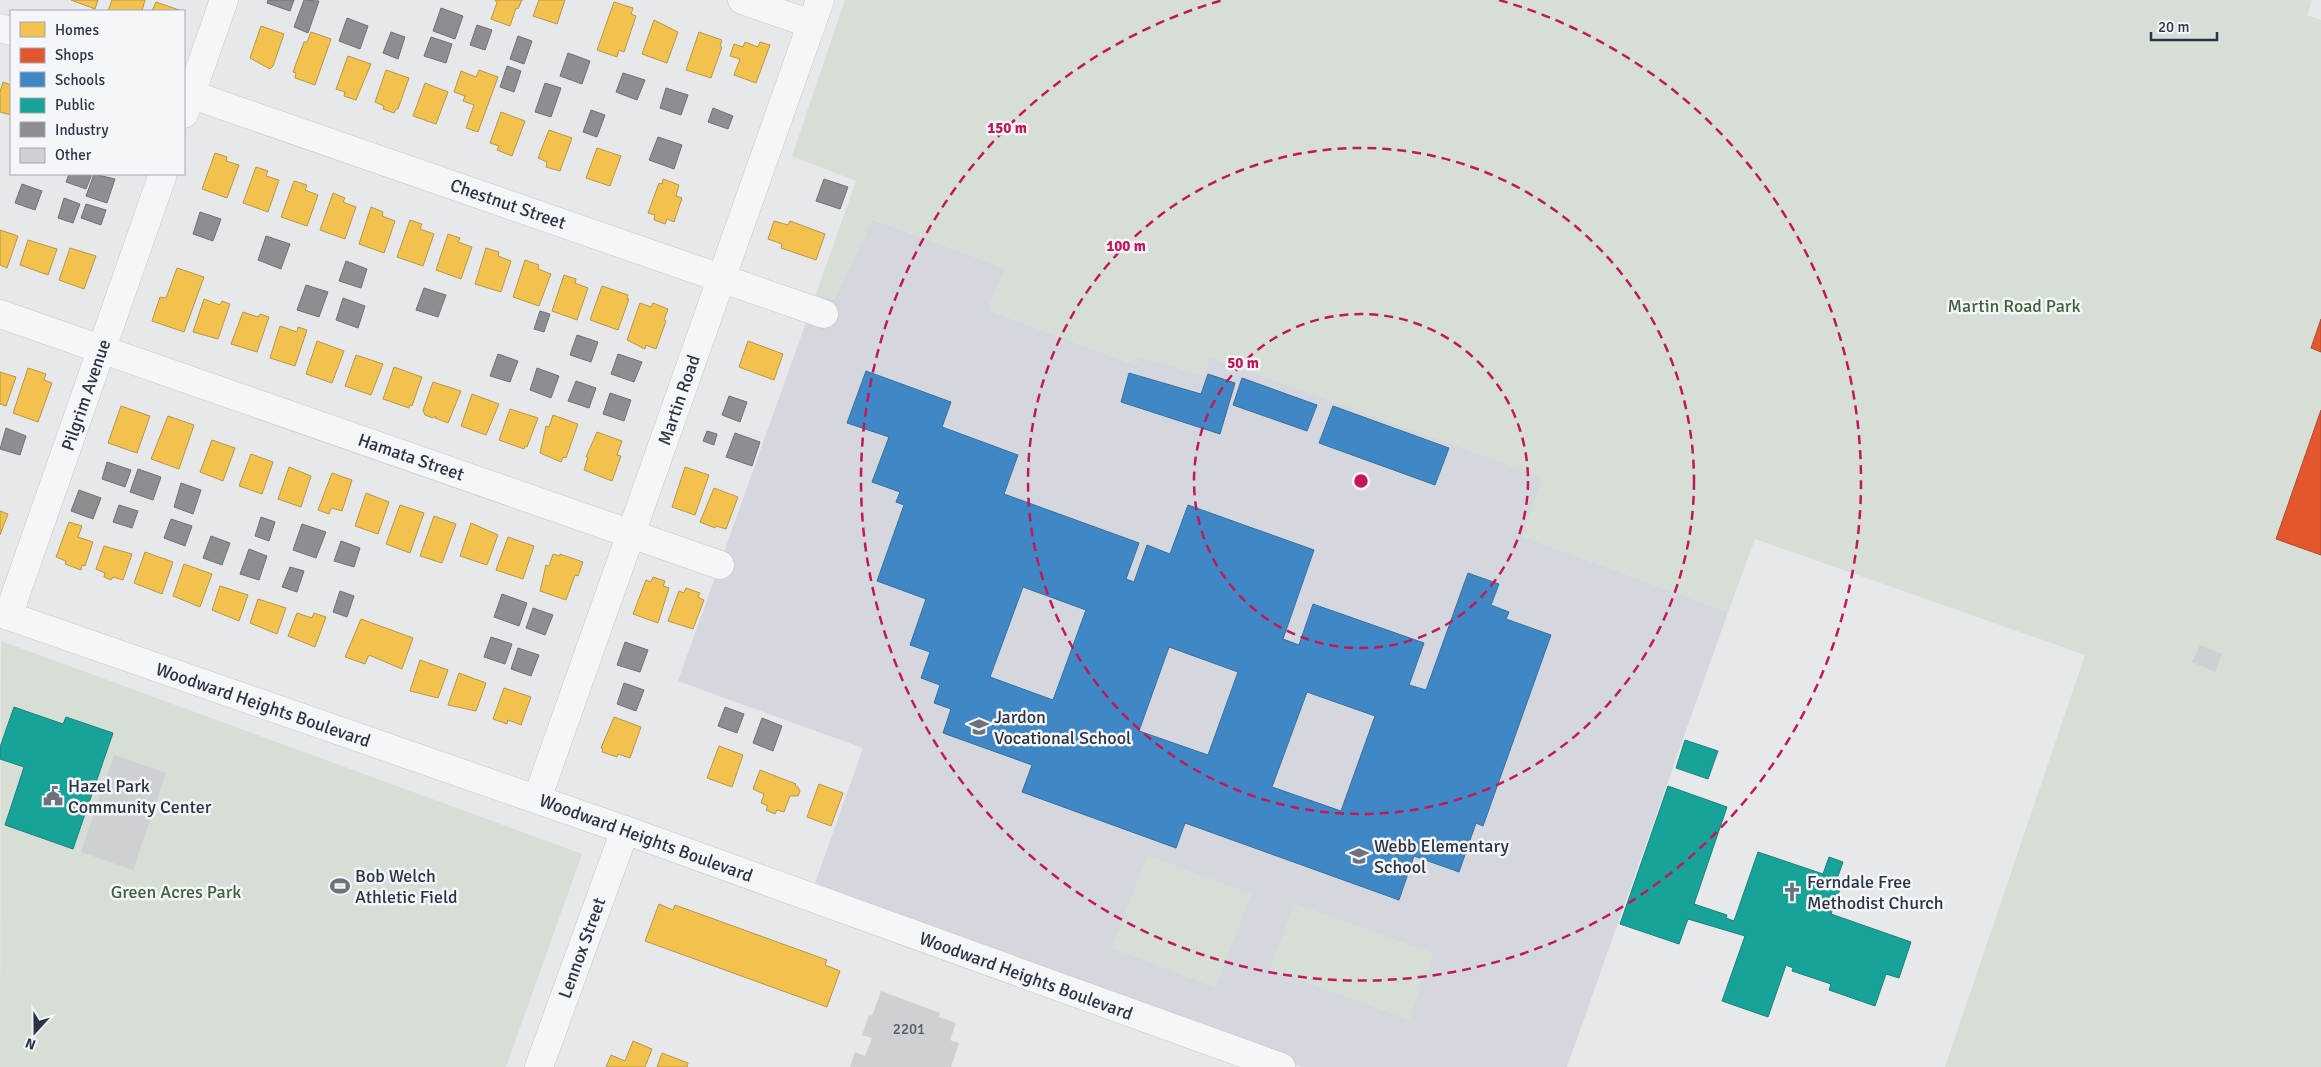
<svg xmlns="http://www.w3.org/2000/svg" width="2321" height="1067" font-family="Signika,sans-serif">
<rect width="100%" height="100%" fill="#e6e8ea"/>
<path fill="#d4d7dd" d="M872 219 1005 268 988 310 1135 365 1139 357 1203 375 1210 357 1543 477 1522 536 1728 612 1567 1067H1302L813 889 863 748 678 681 816 294 834 299Z"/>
<g fill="#d6ded6">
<path d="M845 0H2312L2307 15 2321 20V1067H1945L2085 655 1755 539 1728 612 1522 536 1542 477 1210 357 1203 375 1139 357 1135 365 988 310 1005 268 873 219 834 299 816 294 856 181 792 156Z"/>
<path d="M1 641 582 854 506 1067H0Z"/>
<path d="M1147 855 1251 894 1216 988 1112 948Z"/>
<path d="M1294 903 1433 953 1409 1020 1270 969Z"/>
</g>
<g fill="#f2c14e" stroke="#b6974b">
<path d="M71 0H98L95 9Z"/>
<path d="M112 0H145L142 11H108Z"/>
<path d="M495 0H522L518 9 516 8 510 26 491 19 497 3Z"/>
<path d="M539 0H565L557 24 533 16Z"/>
<path d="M156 2 182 11H152Z"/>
<path d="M614 2 633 8 631 14 636 16 624 52 619 50 617 57 597 50Z"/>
<path d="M654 20 678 32 667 63 642 54Z"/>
<path d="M261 26 284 34 273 66 270 69 250 58Z"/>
<path d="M311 32 331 39 315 85 295 78 296 73 293 72 304 42H307Z"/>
<path d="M699 32 722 40 720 46 722 47 711 78 686 70Z"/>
<path d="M745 42 758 47 760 42 770 45 756 83 734 75 740 59 730 56 734 44 743 47Z"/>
<path d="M348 56 371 64 356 100 344 96 345 92 336 89Z"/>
<path d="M386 70 409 78 398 109H396L394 113 383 109 384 106 375 102Z"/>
<path d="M479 70 498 77 478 132 466 128 474 105 463 101 465 96 454 92 461 71 476 77Z"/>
<path d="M3 82 11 85V115L0 112V92Z"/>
<path d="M425 83 448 92 436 124 413 116Z"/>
<path d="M501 112 525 121 512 156 497 150 499 146 490 143Z"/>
<path d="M549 130 572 138 560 171 546 167 547 162 538 158Z"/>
<path d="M597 148 621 156 610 186 586 178Z"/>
<path d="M215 153 227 157 226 161 239 165 227 198 202 189Z"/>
<path d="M256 167 268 171 266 176 279 180 268 212 243 203Z"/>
<path d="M663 179 679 185 676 196 682 198 674 222 667 219 665 224 654 220 655 215 648 213 659 183 662 184Z"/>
<path d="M294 181 307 185 305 190 318 195 307 226 281 217Z"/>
<path d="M333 193 345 198 343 202 356 207 345 239 320 230Z"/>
<path d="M371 207 383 212 382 216 395 221 384 253 359 244Z"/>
<path d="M410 220 422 224 420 229 434 234 423 266 397 257Z"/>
<path d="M774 221 788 225 790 221 825 234 816 260 781 248 782 244 768 239Z"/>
<path d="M0 230 18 236 7 268 0 265Z"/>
<path d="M448 234 460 238 458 242 472 247 461 279 436 270Z"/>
<path d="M28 240 57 249 48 275 20 265Z"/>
<path d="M70 248 96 256 84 289 59 280Z"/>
<path d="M486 248 499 252 498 256 511 261 501 292 475 284Z"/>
<path d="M525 260 539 265 538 269 551 274 539 306 513 297Z"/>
<path d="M177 268 204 277 184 332 152 321 160 297 166 298Z"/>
<path d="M564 275 576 279 575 283 588 288 577 320 552 311Z"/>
<path d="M602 286 628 295 627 299H629L618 330 590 320Z"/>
<path d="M204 299 220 305 222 301 230 304 218 339 193 332Z"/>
<path d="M640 303 651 307 653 303 668 309 664 320 666 321 656 349 646 345 645 349 627 340Z"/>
<path d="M243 312 258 317 260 314 269 317 257 352 231 344Z"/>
<path d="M280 326 297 332 298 327 307 330 295 366 270 358Z"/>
<path d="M317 341 344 351 332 383 306 374Z"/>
<path d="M748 341 783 354 774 380 739 367Z"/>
<path d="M356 355 383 364 371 395 345 386Z"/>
<path d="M394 367 422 377 412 406 410 405 409 408 383 399Z"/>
<path d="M28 368 46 374 44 380 52 383 38 422 13 413Z"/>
<path d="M0 372 16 377 6 406 0 404Z"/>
<path d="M433 382 461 391 448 423 435 418 436 416 433 418 425 415 423 410Z"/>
<path d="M472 394 499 404 486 435 461 426Z"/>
<path d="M121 406 150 416 137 453 108 443Z"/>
<path d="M510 409 538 418 527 447 525 446 524 449 499 440Z"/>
<path d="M553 415 578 424 566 458 563 457 561 462 540 453 546 426 549 427Z"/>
<path d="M168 416 194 425 179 469 151 459Z"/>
<path d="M597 432 622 441 617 455 621 456 612 481 584 470 588 457H586Z"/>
<path d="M212 440 235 448 223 481 200 472Z"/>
<path d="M251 454 273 462 262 494 239 486Z"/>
<path d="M289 467 311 476 301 507 278 499Z"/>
<path d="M685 467 709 475 695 515 672 507Z"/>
<path d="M332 473 352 480 342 511 331 508 329 514 318 510Z"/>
<path d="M714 488 738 497 726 529 716 526 715 528 700 522Z"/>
<path d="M366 493 389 502 378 534 355 526Z"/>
<path d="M400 505 424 513 410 553 386 544Z"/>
<path d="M0 511 8 514 0 535Z"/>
<path d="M434 516 456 524 442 563 420 556Z"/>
<path d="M69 522 82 526 78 537 93 542 85 566 82 565 81 570 65 564 66 561 56 557Z"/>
<path d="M471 523 498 535 487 565 460 556Z"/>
<path d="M508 537 534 546 523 579 496 570Z"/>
<path d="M104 546 132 554 123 580 113 577 111 580 104 577 105 573 96 569Z"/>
<path d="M145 552 173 562 162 594 134 583Z"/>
<path d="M553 554 560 556V554L583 562 578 576 575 575 566 600 540 591 546 565 549 566Z"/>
<path d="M184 564 212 574 200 607 173 596Z"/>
<path d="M653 577 665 581 663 586 669 588 658 623 633 614 646 580 651 582Z"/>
<path d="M220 586 248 595 239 621 212 610Z"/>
<path d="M686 588 700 593 698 597 704 600 693 629 668 621 679 591 684 593Z"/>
<path d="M258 599 286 608 277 634 250 623Z"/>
<path d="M297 613 312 618 314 613 326 617 315 647 288 636Z"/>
<path d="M361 619 413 638 402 669 369 655 365 664 345 657Z"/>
<path d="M420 660 448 670 438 698 410 691Z"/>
<path d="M459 673 486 683 476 711 448 705Z"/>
<path d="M504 688 531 697 521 725 508 720 507 724 493 719Z"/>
<path d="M614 717 641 727 630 758 618 754 617 757 602 752 603 749 601 748Z"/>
<path d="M719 746 743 755 732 787 707 778Z"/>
<path d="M760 770 796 784 795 785 798 787 800 791 798 796H790L784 812 777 810 775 814 766 810 768 806 761 803 764 794 753 789Z"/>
<path d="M819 784 843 793 831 826 807 817Z"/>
<path d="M659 904 673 910 675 905 827 960 825 965 840 971 827 1007 645 941Z"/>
<path d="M633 1041 652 1049 645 1067H606L611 1055 625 1061Z"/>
<path d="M662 1053 688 1063 687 1067H657Z"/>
</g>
<g fill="#e4572e" stroke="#ac4c35">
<path d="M2321 319V352L2311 348Z"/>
<path d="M2321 410V555L2276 539Z"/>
</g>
<g fill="#3f88c5" stroke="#396f9f" fill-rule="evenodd">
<path d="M866 371 951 402 942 427 1018 455 1004 494 1139 543 1126 579 1134 582 1147 545 1170 554 1188 505 1314 550 1283 639 1299 645 1313 604 1424 643 1409 685 1426 690 1468 573 1499 584 1491 605 1509 612 1506 619 1551 635 1483 826 1476 823 1459 872 1414 856 1399 900 1185 823 1176 848 1022 792 1032 765 943 733 951 709 934 703 940 685 921 678 930 652 910 645 926 599 877 581 904 505 896 502 900 492 872 482 889 437 847 423ZM1023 587 1086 610 1053 700 990 677ZM1169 647 1238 672 1208 755 1139 731ZM1307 692 1375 716 1341 811 1272 787Z"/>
<path d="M1129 373 1201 394 1208 374 1235 383 1220 434 1121 402Z"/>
<path d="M1242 378 1317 405 1307 431 1233 405Z"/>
<path d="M1333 406 1449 448 1435 485 1319 443Z"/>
</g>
<g fill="#17a398" stroke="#1d827f">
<path d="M14 707 63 724 66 717 113 733 73 849 5 825 24 767 0 759V747Z"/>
<path d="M1685 740 1718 751 1708 779 1676 768Z"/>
<path d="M1668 786 1727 807 1694 904 1727 915 1726 918 1734 921 1758 852 1823 874 1829 857 1843 862 1837 879 1843 881 1831 914 1911 942 1899 978 1886 974 1875 1006 1829 990 1831 984 1792 971 1793 968 1786 965 1768 1017 1722 1001 1745 936 1688 919 1679 944 1620 924Z"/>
</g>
<g fill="#8d8d92" stroke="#70727b">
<path d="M268 0H294L290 11 267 3Z"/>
<path d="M304 0 319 1 308 33 294 27Z"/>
<path d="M441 8 463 16 455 39 433 31Z"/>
<path d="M347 18 368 26 360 49 339 41Z"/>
<path d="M477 25 492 30 485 50 470 45Z"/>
<path d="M391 32 405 37 398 59 383 53Z"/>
<path d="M518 36 532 41 524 64 510 59Z"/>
<path d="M431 37 452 44 446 63 424 56Z"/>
<path d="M568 53 590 61 582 84 560 76Z"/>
<path d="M507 66 521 71 514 92 500 87Z"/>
<path d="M623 73 645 80 637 100 616 92Z"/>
<path d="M545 83 561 88 551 117 535 112Z"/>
<path d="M666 88 688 95 681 115 660 108Z"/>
<path d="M713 108 733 116 728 129 708 122Z"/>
<path d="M591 110 605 115 597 137 583 132Z"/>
<path d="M658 137 682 145 674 169 649 160Z"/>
<path d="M69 174H92L86 189 66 182Z"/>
<path d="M94 174 115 179 107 203 86 196Z"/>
<path d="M824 179 848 187 840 209 816 201Z"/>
<path d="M22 184 42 191 35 210 15 203Z"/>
<path d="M64 198 80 204 73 223 58 218Z"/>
<path d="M86 204 106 210 101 225 81 218Z"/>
<path d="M200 212 221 219 213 241 193 234Z"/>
<path d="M266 236 290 244 281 269 258 260Z"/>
<path d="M346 261 367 269 361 288 339 281Z"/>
<path d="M306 285 328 292 319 317 297 310Z"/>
<path d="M424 288 446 295 438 317 416 310Z"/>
<path d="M343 298 365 306 358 328 336 320Z"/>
<path d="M540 311 550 314 544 332 534 329Z"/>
<path d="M577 335 598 342 591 362 570 355Z"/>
<path d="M498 354 518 361 510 382 490 376Z"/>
<path d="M618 354 642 362 634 382 611 374Z"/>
<path d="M537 368 559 376 551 398 530 390Z"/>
<path d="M576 381 596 388 589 408 568 401Z"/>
<path d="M610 393 631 400 624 421 603 414Z"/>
<path d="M729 396 747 402 740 422 722 415Z"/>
<path d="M6 428 26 436 20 455 0 449Z"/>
<path d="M707 431 717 434 714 445 703 441Z"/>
<path d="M735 433 760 442 752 466 726 457Z"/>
<path d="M107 462 131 470 125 487 102 479Z"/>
<path d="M138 469 161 477 153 500 130 492Z"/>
<path d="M181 483 201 490 193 514 174 507Z"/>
<path d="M79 490 101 498 93 519 71 511Z"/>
<path d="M119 505 138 511 132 528 113 522Z"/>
<path d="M261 517 275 522 269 541 255 536Z"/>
<path d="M171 519 192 526 185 546 164 538Z"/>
<path d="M302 524 326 532 316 558 293 550Z"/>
<path d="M211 536 230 543 222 565 203 558Z"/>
<path d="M341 541 360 548 354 567 334 561Z"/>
<path d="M249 549 267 556 259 580 240 574Z"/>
<path d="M290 567 304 571 297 592 282 587Z"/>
<path d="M340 591 354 596 347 617 333 612Z"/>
<path d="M502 594 527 603 519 626 494 617Z"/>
<path d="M533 608 553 615 545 635 526 628Z"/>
<path d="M491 637 512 644 505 664 484 657Z"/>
<path d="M625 642 648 650 640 672 617 665Z"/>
<path d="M518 648 539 655 531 676 511 669Z"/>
<path d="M624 683 644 690 636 711 617 704Z"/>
<path d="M725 707 744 714 737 733 718 726Z"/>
<path d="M762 718 782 726 773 751 753 743Z"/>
</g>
<g fill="#ced0d3">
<path d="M2200 645 2222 654 2215 672 2192 662Z"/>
<path d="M114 755 166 773 133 870 81 852Z"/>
<path d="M881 991 940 1013 939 1017 956 1023 950 1040 959 1043 951 1067H850L855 1052 865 1056 872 1038 862 1035 869 1015 872 1016Z"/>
</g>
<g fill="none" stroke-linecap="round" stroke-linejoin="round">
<defs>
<g id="minor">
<path d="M742 0 811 24"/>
<path d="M0 28 11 31"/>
<path d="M184 92 824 314"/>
<path d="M184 114 224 0"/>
<path d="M0 314 720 565"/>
<path d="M0 613 625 830 1281 1067"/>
<path d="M8 616 163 174"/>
<path d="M537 799 820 0"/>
<path d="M539 1067 625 830"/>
</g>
</defs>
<use href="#minor" stroke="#c4c6c8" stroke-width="29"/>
<use href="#minor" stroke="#f5f6f7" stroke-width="28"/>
</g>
<g fill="none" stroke="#c2185b" stroke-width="2.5" stroke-dasharray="9 6">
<circle cx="1361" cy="481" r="167"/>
<circle cx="1361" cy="481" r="333"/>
<path d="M1499 0A500 500 0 1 1 1223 0"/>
</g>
<defs>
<symbol id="school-bare" viewBox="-9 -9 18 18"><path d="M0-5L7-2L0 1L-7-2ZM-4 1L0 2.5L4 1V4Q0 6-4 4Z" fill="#6c737f" stroke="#f4f6f9" stroke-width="2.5" paint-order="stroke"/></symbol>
<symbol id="civic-bare" viewBox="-9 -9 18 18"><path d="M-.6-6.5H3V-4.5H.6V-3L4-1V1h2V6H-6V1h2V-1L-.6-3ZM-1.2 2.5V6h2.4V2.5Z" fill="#6c737f" stroke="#f4f6f9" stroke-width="2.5" paint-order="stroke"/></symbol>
<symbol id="stadium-bare" viewBox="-9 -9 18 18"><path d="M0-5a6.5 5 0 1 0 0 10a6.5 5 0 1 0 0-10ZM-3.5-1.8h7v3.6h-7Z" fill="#6c737f" stroke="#f4f6f9" stroke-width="2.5" paint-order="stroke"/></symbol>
<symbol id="church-bare" viewBox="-9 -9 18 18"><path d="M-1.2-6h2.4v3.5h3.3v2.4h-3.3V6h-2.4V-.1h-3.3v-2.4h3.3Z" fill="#6c737f" stroke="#f4f6f9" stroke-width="2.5" paint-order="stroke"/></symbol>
</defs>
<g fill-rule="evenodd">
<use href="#school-bare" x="965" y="713" width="28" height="28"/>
<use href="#civic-bare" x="39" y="782" width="28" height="28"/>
<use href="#school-bare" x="1345" y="842" width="28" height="28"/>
<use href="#stadium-bare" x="326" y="872" width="28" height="28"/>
<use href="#church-bare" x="1778" y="878" width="28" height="28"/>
</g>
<g text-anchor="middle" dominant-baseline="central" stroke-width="5" stroke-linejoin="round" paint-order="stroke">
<g font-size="15" fill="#545c69">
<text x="909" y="1029">2201</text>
</g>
<g font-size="18" fill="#2b3445" stroke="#f4f6f9">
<text transform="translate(508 204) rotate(19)">Chestnut Street</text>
<text transform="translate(86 395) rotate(-71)">Pilgrim Avenue</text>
<text transform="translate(679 400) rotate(-71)">Martin Road</text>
<text transform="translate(411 457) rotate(19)">Hamata Street</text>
<text transform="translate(263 705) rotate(19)">Woodward Heights Boulevard</text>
<text transform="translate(646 838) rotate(20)">Woodward Heights Boulevard</text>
<text transform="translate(582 948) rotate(-70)">Lennox Street</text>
<text transform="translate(1026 976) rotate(20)">Woodward Heights Boulevard</text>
</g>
<g font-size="18" fill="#3f6138" stroke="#f4f6f9">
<text x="2014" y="306">Martin Road Park</text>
<text x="176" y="892">Green Acres Park</text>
</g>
<g font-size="18" fill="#2b3445" stroke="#f4f6f9" text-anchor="start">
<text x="994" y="717">Jardon<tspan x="994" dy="21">Vocational School</tspan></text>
<text x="68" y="786">Hazel Park<tspan x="68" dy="21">Community Center</tspan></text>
<text x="1374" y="846">Webb Elementary<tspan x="1374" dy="21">School</tspan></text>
<text x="355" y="876">Bob Welch<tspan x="355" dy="21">Athletic Field</tspan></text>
<text x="1807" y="882">Ferndale Free<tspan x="1807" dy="21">Methodist Church</tspan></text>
</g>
</g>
<circle cx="1361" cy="481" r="8" fill="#c2185b" stroke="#f4f6f9" stroke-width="2.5"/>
<g font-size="15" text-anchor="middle" font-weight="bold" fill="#c2185b" stroke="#f4f6f9" stroke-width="5" stroke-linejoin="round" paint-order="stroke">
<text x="1007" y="133">150 m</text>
<text x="1126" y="251">100 m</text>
<text x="1243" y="368">50 m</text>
</g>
<rect x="10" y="10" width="175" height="165" fill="#f4f6f9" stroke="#a4a8b1"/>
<rect x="20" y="22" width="25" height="15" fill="#f2c14e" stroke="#a4a8b1"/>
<text x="55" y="35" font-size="15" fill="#2b3445">Homes</text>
<rect x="20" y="48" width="25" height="15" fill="#e4572e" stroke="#a4a8b1"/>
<text x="55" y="60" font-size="15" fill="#2b3445">Shops</text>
<rect x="20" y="72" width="25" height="15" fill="#3f88c5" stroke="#a4a8b1"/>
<text x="55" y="85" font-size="15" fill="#2b3445">Schools</text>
<rect x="20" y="98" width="25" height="15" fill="#17a398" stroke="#a4a8b1"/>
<text x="55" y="110" font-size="15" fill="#2b3445">Public</text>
<rect x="20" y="122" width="25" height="15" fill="#8d8d92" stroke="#a4a8b1"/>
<text x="55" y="135" font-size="15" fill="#2b3445">Industry</text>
<rect x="20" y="148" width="25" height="15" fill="#ced0d3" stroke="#a4a8b1"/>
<text x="55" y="160" font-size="15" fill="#2b3445">Other</text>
<g transform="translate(35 1032) rotate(201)" stroke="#f4f6f9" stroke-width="4" paint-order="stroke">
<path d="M0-4L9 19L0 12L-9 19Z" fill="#2b3445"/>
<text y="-8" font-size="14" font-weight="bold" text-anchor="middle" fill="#2b3445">N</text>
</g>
<path d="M2151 32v8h66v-8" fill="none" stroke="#2b3445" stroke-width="2.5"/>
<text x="2158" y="32" font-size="15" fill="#2b3445" stroke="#f4f6f9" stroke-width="4" paint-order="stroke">20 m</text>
</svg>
